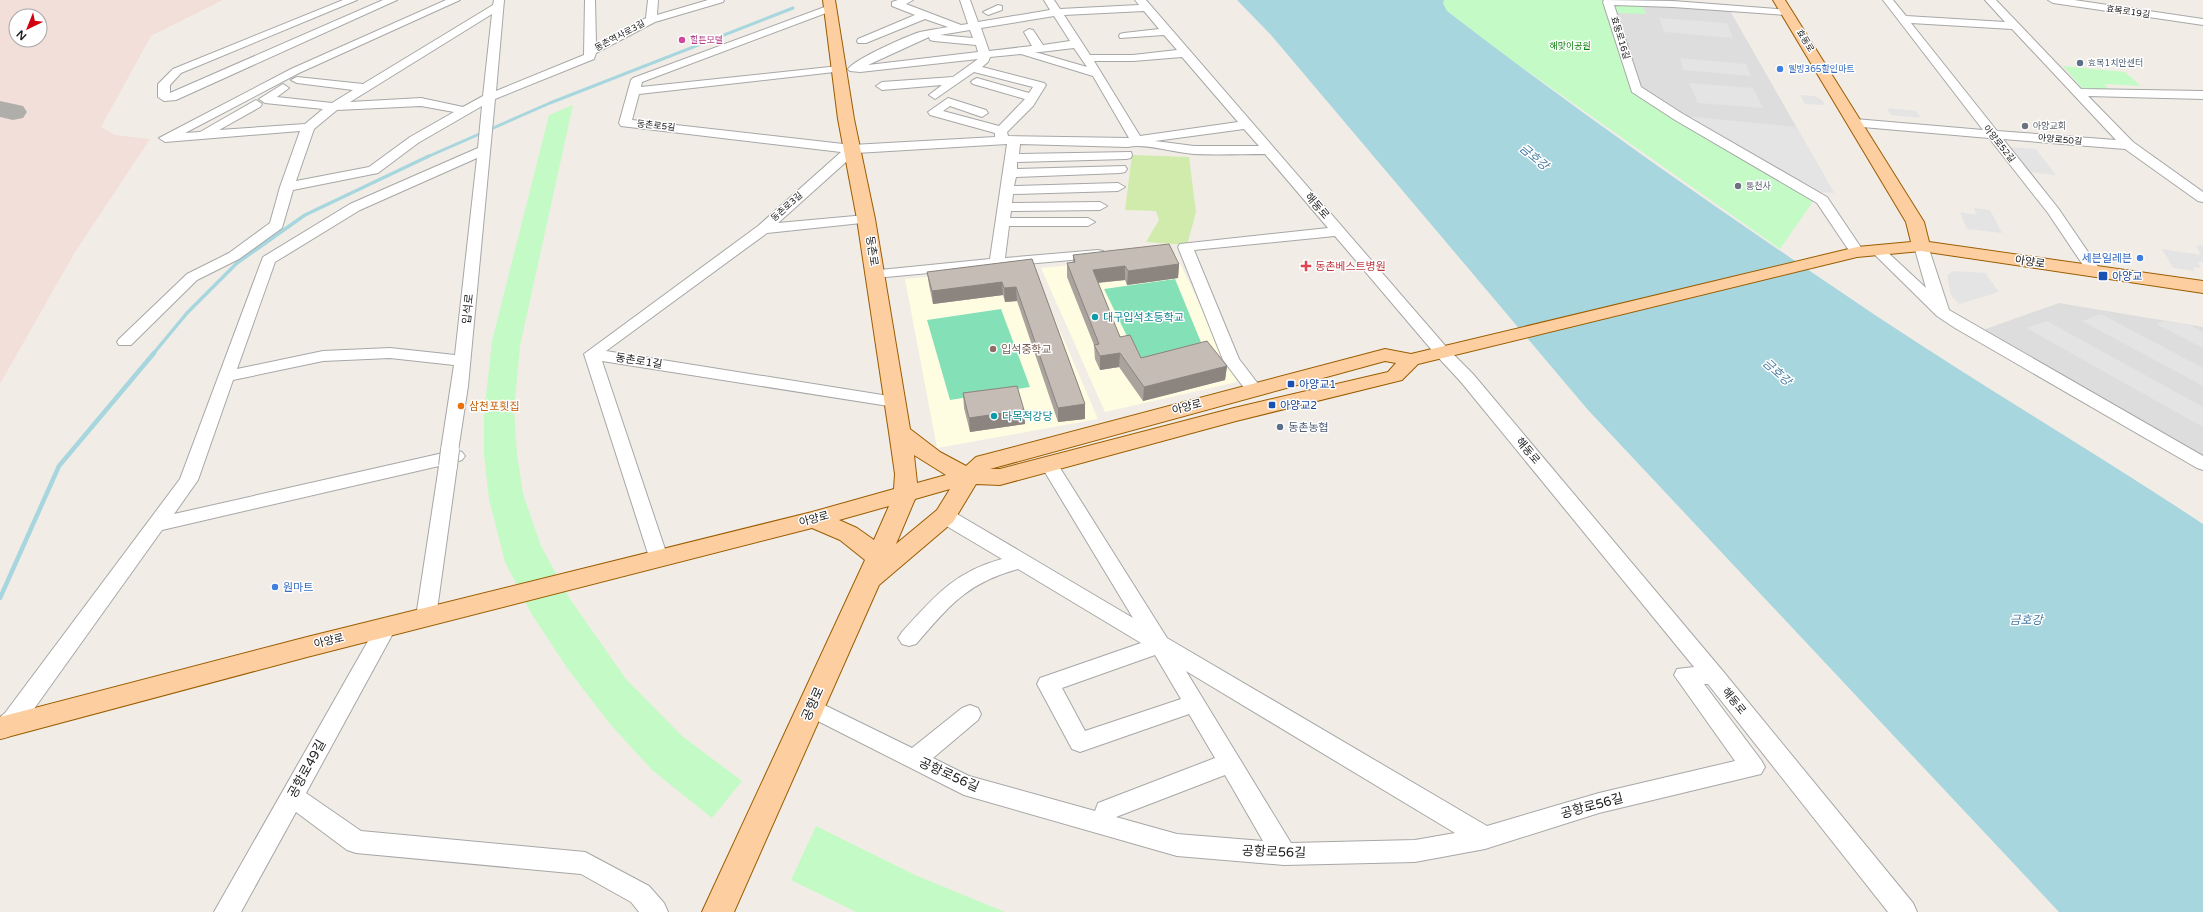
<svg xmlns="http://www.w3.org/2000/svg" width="2203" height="912" font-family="'Varela Round','Noto Sans KR',sans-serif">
<rect width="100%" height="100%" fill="#f1ede6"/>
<g fill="#dedddd">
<path d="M1613 4 1729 9 1834 193 1692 121 1643 90Z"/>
<path d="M2059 303 2203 327V457L1980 331Z"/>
</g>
<g fill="#fffde1">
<path d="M1176 255 1237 382 1105 412 1041 268Z"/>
<path d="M1033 268 1098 419 937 448 905 279Z"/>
</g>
<path fill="#f2dfda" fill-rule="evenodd" d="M0 0H223L151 36 101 127 115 135 150 139 75 252 0 384ZM16 16H40V40H16Z"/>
<path fill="#d0ebac" d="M1132 155 1189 157 1196 212 1187 245 1146 242 1159 220 1156 211 1125 210Z"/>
<g fill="#c4fac5">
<path d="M1444 0H1605L1630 86 1644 97 1814 200 1780 249 1513 61 1447 11 1443 3Z"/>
<path d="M1613 4H1642L1646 14 1616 13Z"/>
<path d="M2063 66 2125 72 2141 86 2104 84 2110 90 2083 89Z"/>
<path d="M573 105 520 346 514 411 517 454 523 494 541 546 570 599 626 679 682 736 742 781 712 818 652 770 610 724 567 668 531 613 505 562 489 499 484 455V414L492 341 549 115Z"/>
<path d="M816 826 915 875 1005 912H856L791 880Z"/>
</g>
<g fill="#84e0b6">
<path d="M1175 279 1205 352 1142 367 1104 289Z"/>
<path d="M1001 309 1030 387 950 400 927 320Z"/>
</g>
<g fill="#e4e4e4">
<path d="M1659 18 1727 23 1733 38 1664 32Z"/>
<path d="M1680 58 1746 64 1751 76 1683 70Z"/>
<path d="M1689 83 1753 88 1763 108 1698 103Z"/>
<path d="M1800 95 1814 96 1822 100 1825 105 1805 104Z"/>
<path d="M1887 108 1916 111 1921 118 1891 115Z"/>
<path d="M1684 116 1797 127 1834 193 1816 192Z"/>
<path d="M2010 147 2036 149 2056 175 2029 172Z"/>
<path d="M1974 208 1990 210 2002 233 1967 229 1960 212 1977 215Z"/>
<path d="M2196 245 2203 246V262H2198L2201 268 2193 267 2195 271 2173 268 2162 249 2201 255Z"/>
<path d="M1954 271 1985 273 1999 292 1959 304 1951 295 1947 275Z"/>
<path d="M2101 314 2203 368V386L2082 321Z"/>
<path d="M2047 321 2203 407V427L2026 328Z"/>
<path d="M2164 321 2190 325 2203 332V348L2156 324Z"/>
</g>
<path fill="#a7d6de" d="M1237 0H1444L1443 3 1447 11C1586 118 1732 219 1878 317 1985 388 2096 453 2203 524V912H2059L1588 410 1271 35Z"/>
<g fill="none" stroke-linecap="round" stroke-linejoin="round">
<path stroke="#a7d6de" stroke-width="3" d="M427 157 550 103 793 8"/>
<path stroke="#a7d6de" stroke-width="3.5" d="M153 354 187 313 237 263 305 215 429 156"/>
<path stroke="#a7d6de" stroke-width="4.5" d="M0 598 59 466 154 353"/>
<path fill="#b0aeaa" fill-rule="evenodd" d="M0 101 23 106 27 112 23 118 13 120 0 117Z"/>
<defs>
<g id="minor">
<path d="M343 0H357L181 73 170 85V93L383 0H397L176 100 164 101 158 97V84L173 69Z"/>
<path d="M446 0H460L299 73 185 133 200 132 256 100 262 104 260 107 219 130 305 124 323 109 265 103 259 99 283 84 289 88 277 97 332 103 353 90 297 83 291 80 297 77 363 84 493 5 494 0H504L496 91 584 55 585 0H595L596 45 646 18 648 0H658L657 15 708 0H724L723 2 655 22 596 53 594 59 495 99 468 386 458 451 462 452 465 456 462 460 455 462 457 466 436 617 433 623 426 625 419 623 416 617 439 466 162 530 21 727 8 737 0 739V717L5 713 180 479 263 257 350 204 478 148 482 106 418 143 378 173 293 190 282 228 239 259 197 280 131 345H119L117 342 119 339 187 274 229 253 270 223 280 187 300 131 165 142 159 138 291 69ZM492 14 483 96 463 107 421 98 350 102ZM421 106 454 112 410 137 369 167 296 181 314 129 337 110ZM477 158 455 355 390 348 323 351 237 369 275 262 360 210ZM390 358 454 365 441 450 443 453 174 514 198 480 233 380 323 361Z"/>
<path d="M898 0H913L906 4 961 25 968 24 960 0H970L978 22 1050 10 1044 0H1054L1060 9 1139 5 1135 0H1146L1448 349 1473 374 1722 670 1913 903 1917 912H1888L1708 684H1704L1761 760 1765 767 1761 774 1599 813 1485 849 1415 862 1284 865 1177 856 964 795 804 714 801 708 804 702 812 699 912 748 962 708 970 705 978 708 981 714 978 720 933 758 969 776 1095 811 1098 803 1215 758 1189 714 1080 752 1072 749 1037 684 1040 678 1141 643 1018 569C967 583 950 605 916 644L909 646 902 644 898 638 902 632C934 597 954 572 1002 559L938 521 935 516 938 511 945 509 952 511 1133 618 1040 464 1043 460 1049 458 1055 460 1167 638 1487 826 1599 793 1735 761 1674 675 1677 669 1694 667 1461 382 1436 355 1335 236 1194 250 1239 359 1262 389 1260 393H1248L1223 360 1178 247 1180 244 1328 228 1265 154C1242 154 1218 155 1194 154 1175 153 1145 143 1128 147L1020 144 1019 154 1131 152 1132 155 1131 158 1126 159 1017 162V169L1125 166 1127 169 1125 172 1120 173 1016 177 1014 186 1118 183 1125 187 1118 191 1013 194 1012 203 1100 202 1107 206 1100 210 1011 211 1010 218H1088L1095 222 1088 226H1009L1005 258 1098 250 1103 251 1105 254 1103 257 875 278 870 277 868 274 870 271 990 259 1007 144 856 153 778 223 866 215 871 216 873 219 871 222 767 233 606 351 895 397 901 398 904 402 901 406 895 407 602 361 668 558 665 563 658 565 651 563 584 354 758 226 841 152 621 126 619 123 631 80 633 78 830 5 834 6V10L642 82 641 87 839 66 843 67 845 69 843 71 639 94 632 120 852 145 995 137V133L930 115 928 112 948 98 986 110 988 113 982 117 950 106 943 111 999 126 1025 99 973 84 971 82 973 80 977 78 1029 93 1033 87 974 72 935 99 929 95 942 85 882 90 876 86 882 82 953 77 978 59 860 72 850 71 848 69C855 59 907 36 920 32 929 30 938 29 948 27L925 19 866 43H858L857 41 858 39 915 15 892 6V2ZM1144 11 1159 29 1124 33 1120 34 1119 36 1120 38 1164 35 1177 50 1133 55H1090L1064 15ZM1054 16 1070 41 1043 45 1033 30 1029 29 1024 32 1032 46 989 51 981 28ZM970 30 973 38 940 35ZM929 37 930 40 934 41 976 45 978 52 868 65ZM1074 48 1087 67 1035 52H1040ZM1021 54 1093 76 1129 138 1008 136 1007 132 1033 106 1046 85 1044 83 982 67 988 62 990 57ZM1182 57 1238 122 1140 136 1094 61H1133ZM1244 129 1259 146H1194L1155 141ZM1155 655 1181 699 1085 731 1062 688ZM1186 671 1455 833 1415 840 1291 843ZM1225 775 1263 841 1177 834 1116 817Z"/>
<path d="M1604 0 1673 1 1790 10V14L1786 15 1673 7 1614 5 1641 87 1683 114 1827 197 1864 252 1862 255H1852L1817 203 1675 120 1632 92 1603 2Z"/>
<path d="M1883 0H1893L1906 16 2005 22 1985 0H1996L2081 89 2203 91V99L2088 96 2133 142 2203 192V202L2198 201 2125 149 2003 139 2058 208 2101 271 2099 274H2089L2048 213 1989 138 1851 126 1849 123 1851 120 1855 119 1983 130ZM1911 23 2012 29 2116 140 1997 131Z"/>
<path d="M2048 0H2074L2203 19V25L2053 3Z"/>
<path d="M998 5 1002 6V10L988 15 983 12Z"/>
<path d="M1921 242 1928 246 1949 310 2203 456V470L2197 468 1955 328 1937 316 1870 250 1872 247H1882L1926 288 1914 246Z"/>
<path d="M387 618 394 620 397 626 306 793 361 831 585 852 649 886 664 903 668 912H639L631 902 581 874 356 853 347 850 296 812 241 912H214L380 620Z"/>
</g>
<path id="major" d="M823 0H835L854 119 875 219 910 429 940 452 966 466 976 457 1385 349 1411 354 1857 247 1911 242 1906 222 1773 0H1785L1924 222 1929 242 2203 281V293L1921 251 1857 257 1418 364 1402 380 1236 421 1000 485 976 484 953 522 879 585 734 912H702L865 560 840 540 812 528 307 657 0 739V717L307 637 812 512 894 489 895 474 889 432 857 219 838 119ZM1385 361 1396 363 1388 372 1234 408 1000 469H990ZM914 455 946 475 917 483ZM950 489 937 510 896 544 915 499ZM889 506 874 540 857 528 839 520Z"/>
</defs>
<use href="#minor" stroke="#a7a7a7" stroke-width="2"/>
<use href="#major" stroke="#9c5d00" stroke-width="2"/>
<use href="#minor" fill="#fff" fill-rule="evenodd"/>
<use href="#major" fill="#fccea0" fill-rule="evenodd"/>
<defs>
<path id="minor-bridge" d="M448 466 450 450"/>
</defs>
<use href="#minor-bridge" stroke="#a7a7a7" stroke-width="20" stroke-linecap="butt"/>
<use href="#minor-bridge" stroke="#fff" stroke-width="18"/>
</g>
<g fill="#aaa29d">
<path d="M1073 255 1179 264 1178 278 1127 285 1125 280 1098 283 1120 337 1141 358 1227 366 1225 380 1143 401 1119 367 1100 370 1095 359 1094 345 1067 277V263H1073Z"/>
<path d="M1032 259 1085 404V419L1058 422 1017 301 1005 302 1003 295 933 304 929 285 927 272Z"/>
<path d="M963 393 1024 410 1025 424 970 432 964 408Z"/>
</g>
<g fill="#8b847f">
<path d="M1179 264 1178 278 1127 285 1128 271Z"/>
<path d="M1125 266V280L1093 283V270Z"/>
<path d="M1002 282 1003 295 933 304 932 291Z"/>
<path d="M1016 287 1017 301 1005 302 1004 288Z"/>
<path d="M1120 353 1119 367 1100 370V356Z"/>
<path d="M1227 366 1225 380 1143 401 1144 387Z"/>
<path d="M1085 404V419L1058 422V408Z"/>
<path d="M1024 410 1025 424 970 432 969 418Z"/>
</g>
<g fill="#c6bcb6" stroke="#8b847f">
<path d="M1169 244 1179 264 1128 271 1125 266 1093 270 1120 337 1130 335 1141 358 1207 341 1227 366 1144 387 1120 353 1100 356 1094 345 1099 344 1067 263 1075 262 1073 255Z"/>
<path d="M1032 259 1085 404 1058 408 1016 287 1004 288 1002 282 932 291 927 272Z"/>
<path d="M1017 386 1024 410 969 418 963 393Z"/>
</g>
<circle fill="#d1479c" stroke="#fff" stroke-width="1.5" cx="682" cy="40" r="4"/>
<g fill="#5c6f8a" stroke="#fff" stroke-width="1.5">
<circle cx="2080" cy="63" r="4"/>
<circle cx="1280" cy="427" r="4"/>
</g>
<g fill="#3f7fe0" stroke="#fff" stroke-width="1.5">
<circle cx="1780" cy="69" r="4"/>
<circle cx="2140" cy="258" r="4"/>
<circle cx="275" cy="587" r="4"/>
</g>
<g fill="#6b7280" stroke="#fff" stroke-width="1.5">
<circle cx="2025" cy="126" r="4"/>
<circle cx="1738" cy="186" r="4"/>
</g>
<path fill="#e0444e" stroke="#fff" stroke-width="1.5" d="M1304 260h4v4h4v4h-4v4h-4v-4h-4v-4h4z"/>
<g fill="#1a4fb4" stroke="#fff" stroke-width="1.5">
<rect x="2098" y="271" width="10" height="10" rx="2"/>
<rect x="1287" y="380" width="8" height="8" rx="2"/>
<rect x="1268" y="401" width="8" height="8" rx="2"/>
</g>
<g fill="#0f9aa8" stroke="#fff" stroke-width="1.5">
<circle cx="1095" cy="317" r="4"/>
<circle cx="994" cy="416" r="4"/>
</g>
<circle fill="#8d6e63" stroke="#fff" stroke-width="1.5" cx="993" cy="349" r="4"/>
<circle fill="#e8710a" stroke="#fff" stroke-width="1.5" cx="461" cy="406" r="4"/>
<g text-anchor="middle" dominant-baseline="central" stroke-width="3" stroke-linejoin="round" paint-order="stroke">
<g font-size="9" fill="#202020" stroke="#fff">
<text transform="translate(2128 12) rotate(8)">효목로19길</text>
<text transform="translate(620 36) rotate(-28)">동촌역사로3길</text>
<text transform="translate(1620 38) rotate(73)">효동로16길</text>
<text transform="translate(1805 41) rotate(58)">효동로</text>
<text transform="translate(656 126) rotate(6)">동촌로5길</text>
<text transform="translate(2060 140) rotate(5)">아양로50길</text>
<text transform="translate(1999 144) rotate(51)">아양로52길</text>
<text transform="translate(787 207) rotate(-42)">동촌로3길</text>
</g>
<g font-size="9" fill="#b23c85" stroke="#fff" text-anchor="start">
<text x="690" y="40">힐튼모텔</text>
</g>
<g font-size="9" fill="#0b810c" stroke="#fff">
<text x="1570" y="46">해맞이공원</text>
</g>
<g font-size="9" fill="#4e5e75" stroke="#fff" text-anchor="start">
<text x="2088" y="63">효목1치안센터</text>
</g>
<g font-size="9" fill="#366cbe" stroke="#fff" text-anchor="start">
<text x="1788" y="69">웰빙365할인마트</text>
</g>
<g font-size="9" fill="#5b616d" stroke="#fff" text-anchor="start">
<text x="2033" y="126">아양교회</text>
<text x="1746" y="186">통천사</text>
</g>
<g font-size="11" fill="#202020" stroke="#fff">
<text transform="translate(1317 206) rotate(49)">해동로</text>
<text transform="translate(872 251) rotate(81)">동촌로</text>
<text transform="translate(2030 262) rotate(8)">아양로</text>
<text transform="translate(468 309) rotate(-84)">입석로</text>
<text transform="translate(639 361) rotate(9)">동촌로1길</text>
<text transform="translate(1187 407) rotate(-15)">아양로</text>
<text transform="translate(1528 451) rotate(50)">해동로</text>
<text transform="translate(814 519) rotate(-15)">아양로</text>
<text transform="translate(329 641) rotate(-14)">아양로</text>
<text transform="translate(1734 701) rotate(51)">해동로</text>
</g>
<g font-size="11" fill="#366cbe" stroke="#fff" text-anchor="end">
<text x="2132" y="258">세븐일레븐</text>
<text x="283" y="587" text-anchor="start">원마트</text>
</g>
<g font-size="11" fill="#be3a42" stroke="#fff" text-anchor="start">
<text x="1315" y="266">동촌베스트병원</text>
</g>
<g font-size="11" fill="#164399" stroke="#fff" text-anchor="start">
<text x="2112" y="276">아양교</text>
<text x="1299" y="384">아양교1</text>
<text x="1280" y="405">아양교2</text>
</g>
<g font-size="11" fill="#0d838f" stroke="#fff" text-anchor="start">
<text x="1103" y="317">대구입석초등학교</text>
<text x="1002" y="416">다목적강당</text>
</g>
<g font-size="11" fill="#785e54" stroke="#fff" text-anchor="start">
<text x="1001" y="349">입석중학교</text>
</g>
<g font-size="11" fill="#c56008" stroke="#fff" text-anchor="start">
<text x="469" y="406">삼천포횟집</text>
</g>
<g font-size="11" fill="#4e5e75" stroke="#fff" text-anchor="start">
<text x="1288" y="427">동촌농협</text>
</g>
<g font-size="12" font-style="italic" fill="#4579a1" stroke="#fff">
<text transform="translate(1534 157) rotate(40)">금호강</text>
<text transform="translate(1777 372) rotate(42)">금호강</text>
<text x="2026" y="620">금호강</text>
</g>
<g font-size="13" fill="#202020" stroke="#fff">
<text transform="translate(813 704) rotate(-66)">공항로</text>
<text transform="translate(307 769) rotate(-61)">공항로49길</text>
<text transform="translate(949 775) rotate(24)">공항로56길</text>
<text transform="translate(1592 806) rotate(-15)">공항로56길</text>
<text transform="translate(1274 852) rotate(2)">공항로56길</text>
</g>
</g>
<g transform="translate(28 28) rotate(223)"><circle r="19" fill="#ffffff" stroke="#a6a6a6"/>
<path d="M0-3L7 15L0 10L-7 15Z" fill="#d0000f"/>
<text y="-6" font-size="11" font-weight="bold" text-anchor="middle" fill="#202020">N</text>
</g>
</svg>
